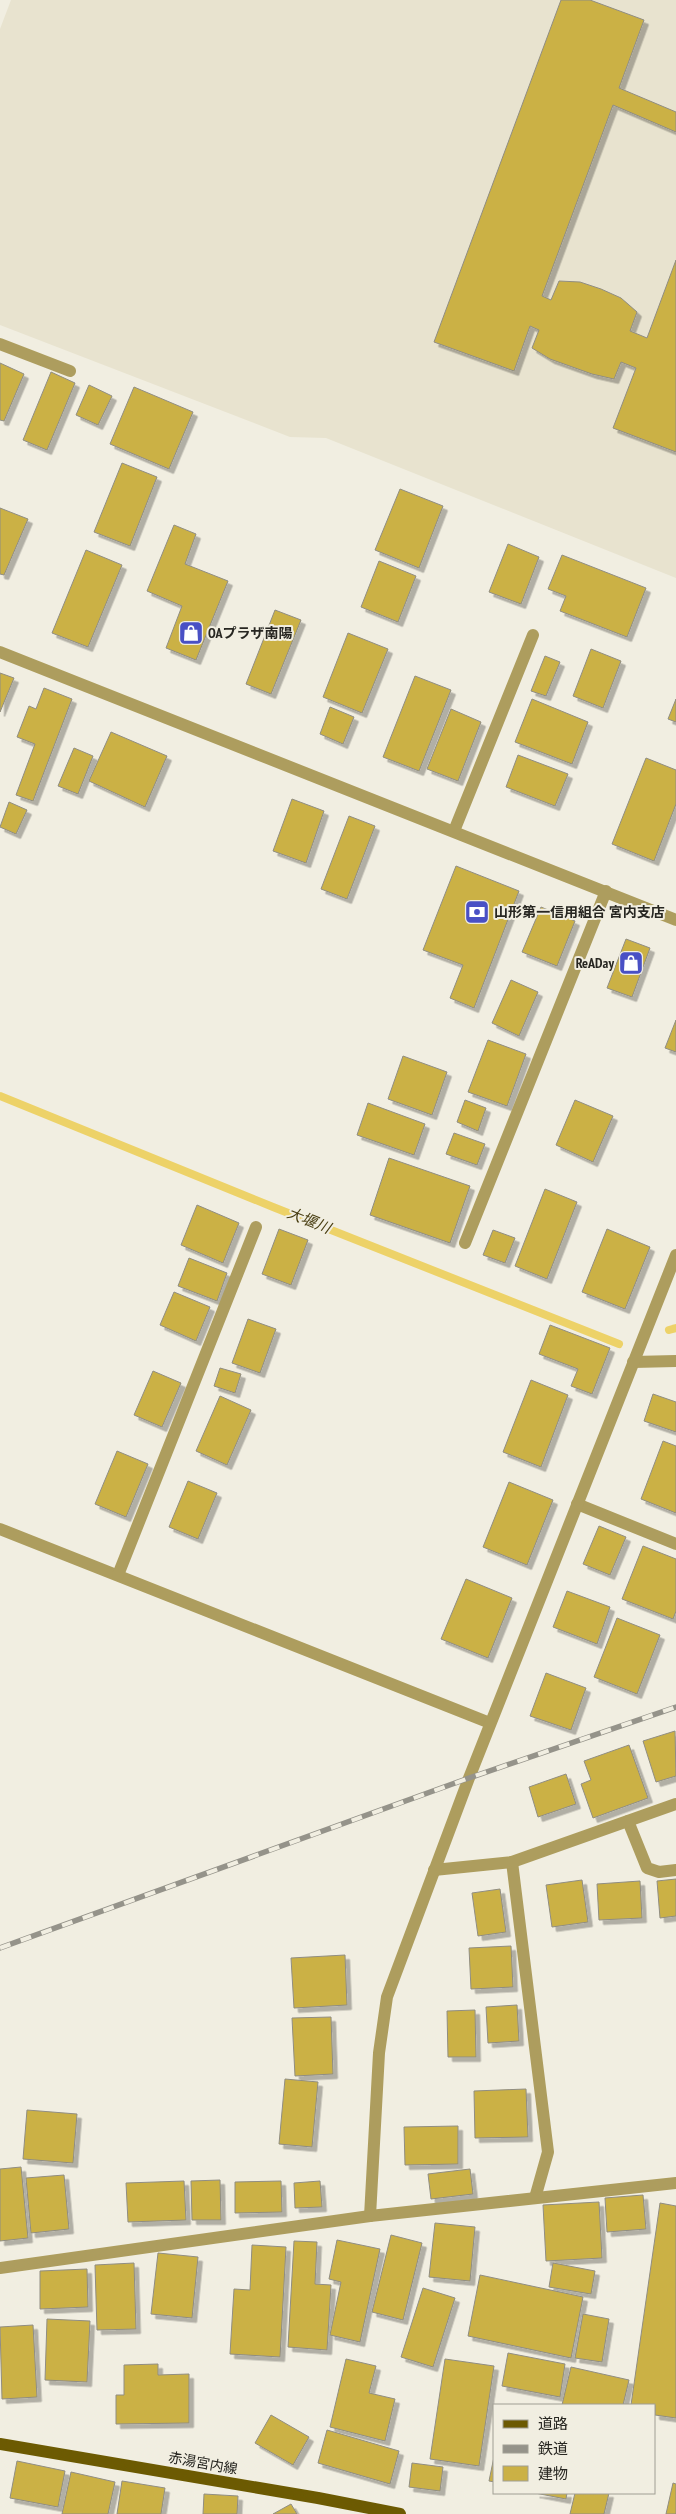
<svg xmlns="http://www.w3.org/2000/svg" width="676" height="2514" font-family="'PT Sans Narrow','Noto Sans JP',sans-serif">
<defs>
<filter id="shadow"><feDropShadow dx="4.5" dy="4.5" stdDeviation="0" flood-color="#0004"/></filter>
</defs>
<rect width="100%" height="100%" fill="#f1eee1"/>
<path fill="#e8e3cf" d="M11 0H676V578L326 438 290 437 0 325V29Z"/>
<g fill="none" stroke-linecap="round" stroke-linejoin="round">
<g stroke="#edd268" stroke-width="8">
<path d="M0 1096 273 1207 619 1344"/>
<path d="M669 1330 676 1328"/>
</g>
</g>
<g fill="#cbb145" stroke="#908d82" filter="url(#shadow)">
<path d="M561 0H590L644 20 619 88 676 112V132L613 105 542 296 551 300 559 281 580 282 601 289 621 298 637 312 630 331 647 338 676 260V452L613 428 636 368 621 362 614 379 592 374 550 359 532 348 539 330 530 326 514 371 434 342Z"/>
<path d="M0 363 24 374 4 421 0 420Z"/>
<path d="M51 372 75 383 47 450 23 440Z"/>
<path d="M89 385 112 396 98 425 76 415Z"/>
<path d="M134 387 193 412 169 469 110 444Z"/>
<path d="M122 463 157 477 130 546 94 532Z"/>
<path d="M400 489 443 506 419 568 375 550Z"/>
<path d="M0 508 28 519 4 575 0 574Z"/>
<path d="M174 525 196 534 185 564 228 581 196 660 166 648 182 606 147 591Z"/>
<path d="M508 544 539 557 521 604 489 592Z"/>
<path d="M86 550 122 565 88 647 52 633Z"/>
<path d="M562 555 646 588 627 637 560 611 566 596 548 589Z"/>
<path d="M379 561 416 576 398 622 361 607Z"/>
<path d="M275 610 301 620 271 694 246 684Z"/>
<path d="M348 633 388 649 362 713 323 697Z"/>
<path d="M591 649 621 661 603 708 573 696Z"/>
<path d="M545 656 560 662 546 696 531 691Z"/>
<path d="M0 673 14 678 0 712Z"/>
<path d="M415 676 451 690 419 771 383 757Z"/>
<path d="M44 688 72 699 33 801 16 795 35 744 17 737 29 706 36 709Z"/>
<path d="M532 699 588 722 572 764 515 742Z"/>
<path d="M676 699V722L668 719Z"/>
<path d="M330 707 354 717 343 744 320 734Z"/>
<path d="M451 709 481 722 458 781 427 769Z"/>
<path d="M111 732 167 756 145 807 89 781Z"/>
<path d="M74 748 93 756 78 794 58 786Z"/>
<path d="M518 755 568 774 555 806 506 787Z"/>
<path d="M646 758 676 770V804L654 861 612 844Z"/>
<path d="M292 799 324 811 306 863 273 851Z"/>
<path d="M9 802 27 810 16 834 0 827Z"/>
<path d="M349 816 375 826 347 899 321 889Z"/>
<path d="M456 866 519 891 474 1008 450 998 463 965 423 950Z"/>
<path d="M541 907 575 921 557 966 522 952Z"/>
<path d="M626 939 650 948 632 997 607 988Z"/>
<path d="M511 980 538 992 519 1036 492 1023Z"/>
<path d="M676 1020V1052L665 1048Z"/>
<path d="M488 1040 526 1054 507 1106 468 1092Z"/>
<path d="M403 1056 447 1072 432 1115 388 1099Z"/>
<path d="M465 1100 486 1108 478 1131 457 1122Z"/>
<path d="M575 1100 613 1116 593 1162 556 1145Z"/>
<path d="M368 1103 425 1124 414 1155 357 1135Z"/>
<path d="M454 1133 485 1144 477 1165 446 1154Z"/>
<path d="M389 1158 470 1186 450 1243 370 1215Z"/>
<path d="M545 1189 577 1202 547 1279 515 1266Z"/>
<path d="M197 1205 239 1223 223 1263 181 1245Z"/>
<path d="M279 1229 308 1240 291 1285 262 1274Z"/>
<path d="M607 1229 650 1247 625 1309 582 1292Z"/>
<path d="M493 1230 515 1238 505 1263 483 1255Z"/>
<path d="M189 1258 227 1273 217 1301 178 1286Z"/>
<path d="M174 1292 210 1307 196 1341 160 1325Z"/>
<path d="M248 1319 276 1329 260 1373 232 1363Z"/>
<path d="M550 1325 610 1348 592 1394 571 1386 578 1369 539 1354Z"/>
<path d="M220 1368 241 1374 235 1393 214 1386Z"/>
<path d="M153 1371 181 1383 162 1427 134 1415Z"/>
<path d="M531 1380 568 1395 541 1467 503 1452Z"/>
<path d="M653 1394 676 1402V1432L644 1421Z"/>
<path d="M220 1396 251 1410 227 1465 196 1451Z"/>
<path d="M663 1441 676 1446V1513L641 1499Z"/>
<path d="M117 1451 148 1464 126 1517 95 1504Z"/>
<path d="M188 1481 217 1493 198 1539 169 1527Z"/>
<path d="M509 1482 553 1500 527 1565 483 1547Z"/>
<path d="M599 1526 626 1537 610 1575 583 1564Z"/>
<path d="M643 1546 676 1559V1611L673 1619 622 1599Z"/>
<path d="M466 1579 512 1598 488 1658 441 1639Z"/>
<path d="M567 1591 610 1607 597 1644 553 1627Z"/>
<path d="M617 1618 660 1635 637 1694 594 1677Z"/>
<path d="M546 1673 586 1688 571 1730 530 1716Z"/>
<path d="M675 1731 676 1776 656 1782 643 1741Z"/>
<path d="M629 1745 648 1798 593 1818 581 1784 591 1780 584 1761Z"/>
<path d="M566 1774 576 1804 538 1817 529 1787Z"/>
<path d="M676 1879V1916L660 1918 657 1881Z"/>
<path d="M582 1880 588 1922 552 1927 546 1885Z"/>
<path d="M640 1881 642 1918 599 1920 597 1884Z"/>
<path d="M500 1889 506 1932 478 1936 472 1893Z"/>
<path d="M511 1946 513 1987 471 1989 469 1948Z"/>
<path d="M345 1955 347 2005 294 2008 291 1958Z"/>
<path d="M517 2005 519 2041 488 2043 486 2007Z"/>
<path d="M475 2010 476 2057H448L447 2011Z"/>
<path d="M331 2017 333 2074 295 2076 292 2018Z"/>
<path d="M285 2079 318 2082 312 2147 279 2144Z"/>
<path d="M526 2089 528 2137 475 2138 474 2091Z"/>
<path d="M27 2110 77 2114 73 2163 23 2159Z"/>
<path d="M458 2126V2164L405 2165 404 2127Z"/>
<path d="M21 2167 28 2238 0 2241V2169Z"/>
<path d="M470 2169 473 2194 431 2199 428 2174Z"/>
<path d="M64 2175 69 2229 31 2233 26 2178Z"/>
<path d="M220 2180 221 2220H192L191 2181Z"/>
<path d="M184 2181 186 2220 128 2222 126 2183Z"/>
<path d="M281 2181 282 2212 235 2213V2182Z"/>
<path d="M320 2181 322 2207 295 2208 294 2183Z"/>
<path d="M643 2195 646 2229 607 2232 605 2198Z"/>
<path d="M599 2202 602 2258 546 2261 543 2205Z"/>
<path d="M660 2203 676 2206V2418L655 2415V2405H631Z"/>
<path d="M435 2223 475 2227 470 2281 429 2277Z"/>
<path d="M391 2235 422 2243 403 2320 372 2312Z"/>
<path d="M337 2240 380 2249 360 2342 330 2335 341 2282 329 2279Z"/>
<path d="M294 2241 317 2242 315 2284 331 2285 327 2350 288 2347Z"/>
<path d="M252 2245 286 2247 280 2357 230 2354 234 2289 250 2290Z"/>
<path d="M158 2253 198 2257 192 2318 151 2314Z"/>
<path d="M134 2263 136 2329 97 2330 95 2265Z"/>
<path d="M553 2263 595 2271 591 2294 549 2287Z"/>
<path d="M87 2269 88 2307 40 2309V2271Z"/>
<path d="M480 2275 583 2297 571 2358 468 2336Z"/>
<path d="M423 2288 455 2298 433 2367 401 2357Z"/>
<path d="M583 2314 609 2319 602 2362 575 2358Z"/>
<path d="M47 2319 90 2321 87 2382 45 2380Z"/>
<path d="M33 2325 37 2397 2 2399 0 2327Z"/>
<path d="M508 2353 565 2364 560 2397 502 2386Z"/>
<path d="M346 2359 376 2366 369 2393 395 2399 385 2441 330 2427Z"/>
<path d="M445 2359 494 2366 479 2466 430 2459Z"/>
<path d="M158 2364V2375L189 2374V2423L116 2424V2395H124V2365Z"/>
<path d="M571 2367 629 2380 623 2405H562Z"/>
<path d="M271 2415 309 2437 293 2465 255 2443Z"/>
<path d="M327 2430 399 2451 390 2484 318 2463Z"/>
<path d="M495 2452V2482L489 2481Z"/>
<path d="M17 2461 65 2471 58 2507 10 2498Z"/>
<path d="M412 2463 443 2467 440 2491 409 2487Z"/>
<path d="M71 2472 115 2482 108 2514H62Z"/>
<path d="M122 2481 165 2488 161 2514H117Z"/>
<path d="M673 2483 676 2484V2514H666Z"/>
<path d="M535 2493H567L566 2499Z"/>
<path d="M575 2493H609L604 2514H570Z"/>
<path d="M204 2494 238 2496 237 2514H203Z"/>
<path d="M291 2504 297 2514H273Z"/>
</g>
<g fill="none" stroke-linecap="round" stroke-linejoin="round">
<g stroke="#ad9d5e" stroke-width="12">
<path d="M0 344 70 371"/>
<path d="M0 652 676 920"/>
<path d="M454 831 533 635"/>
<path d="M465 1243 606 891"/>
<path d="M633 1362 676 1361"/>
<path d="M577 1504 676 1544"/>
<path d="M0 1529 490 1723"/>
<path d="M118 1575 256 1227"/>
<path d="M628 1821 647 1868 659 1872 676 1870"/>
<path d="M512 1862 548 2152 535 2198"/>
<path d="M434 1870 512 1862 676 1804"/>
<path d="M370 2216 379 2053 387 1997 469 1778 676 1255"/>
<path d="M0 2268 370 2216 676 2183"/>
</g>
<path stroke="#6c5a02" stroke-width="12" d="M0 2444 318 2498 400 2514"/>
<defs>
<path id="rail" d="M0 1948 469 1778 676 1707"/>
</defs>
<use href="#rail" stroke="#95938a" stroke-width="5.5"/>
<use href="#rail" stroke="#f1eee1" stroke-width="4" stroke-dasharray="11" stroke-linecap="butt"/>
</g>
<defs>
<symbol id="shop-square" viewBox="-11 -11 22 22"><rect x="-9" y="-9" width="18" height="18" rx="4" fill="#4950c5" stroke="#f1eee1"/><path d="M-5-2.5h2.3a2.7 3.5 0 0 1 5.4 0H5L5.5 6h-11ZM-1.5-2.5h3a1.5 2.3 0 0 0-3 0Z" fill="#fff"/></symbol>
<symbol id="bank-square" viewBox="-11 -11 22 22"><rect x="-9" y="-9" width="18" height="18" rx="4" fill="#4950c5" stroke="#f1eee1"/><path d="M-6-4H6V4H-6ZM0-2.3a2.3 2.3 0 1 0 0 4.6a2.3 2.3 0 1 0 0-4.6Z" fill="#fff"/></symbol>
</defs>
<g fill-rule="evenodd">
<use href="#shop-square" x="177" y="619" width="28" height="28"/>
<use href="#bank-square" x="463" y="898" width="28" height="28"/>
<use href="#shop-square" x="617" y="949" width="28" height="28"/>
</g>
<g text-anchor="middle" dominant-baseline="central" stroke-width="4" stroke-linejoin="round" paint-order="stroke">
<g font-size="14" font-weight="bold" fill="#272621" stroke="#f1eee1" text-anchor="start">
<text x="208" y="633">OAプラザ南陽</text>
<text x="494" y="912">山形第一信用組合 宮内支店</text>
<text x="614" y="963" text-anchor="end">ReADay</text>
</g>
<g font-size="14" fill="#272621" stroke="#f1eee1">
<text transform="translate(203 2463) rotate(10)">赤湯宮内線</text>
</g>
<g font-size="15" font-style="italic" fill="#493e12" stroke="#f1eee1">
<text transform="translate(309 1220) rotate(22)">大堰川</text>
</g>
</g>
<rect x="493" y="2404" width="162" height="90" fill="#f1eee1" stroke="#a09e94"/>
<rect x="503" y="2420" width="25" height="8" fill="#6c5a02" stroke="#a09e94"/>
<text x="538" y="2429" font-size="15" fill="#272621">道路</text>
<rect x="503" y="2445" width="25" height="8" fill="#95938a" stroke="#a09e94"/>
<text x="538" y="2454" font-size="15" fill="#272621">鉄道</text>
<rect x="503" y="2466" width="25" height="15" fill="#cbb145" stroke="#a09e94"/>
<text x="538" y="2479" font-size="15" fill="#272621">建物</text>
</svg>
